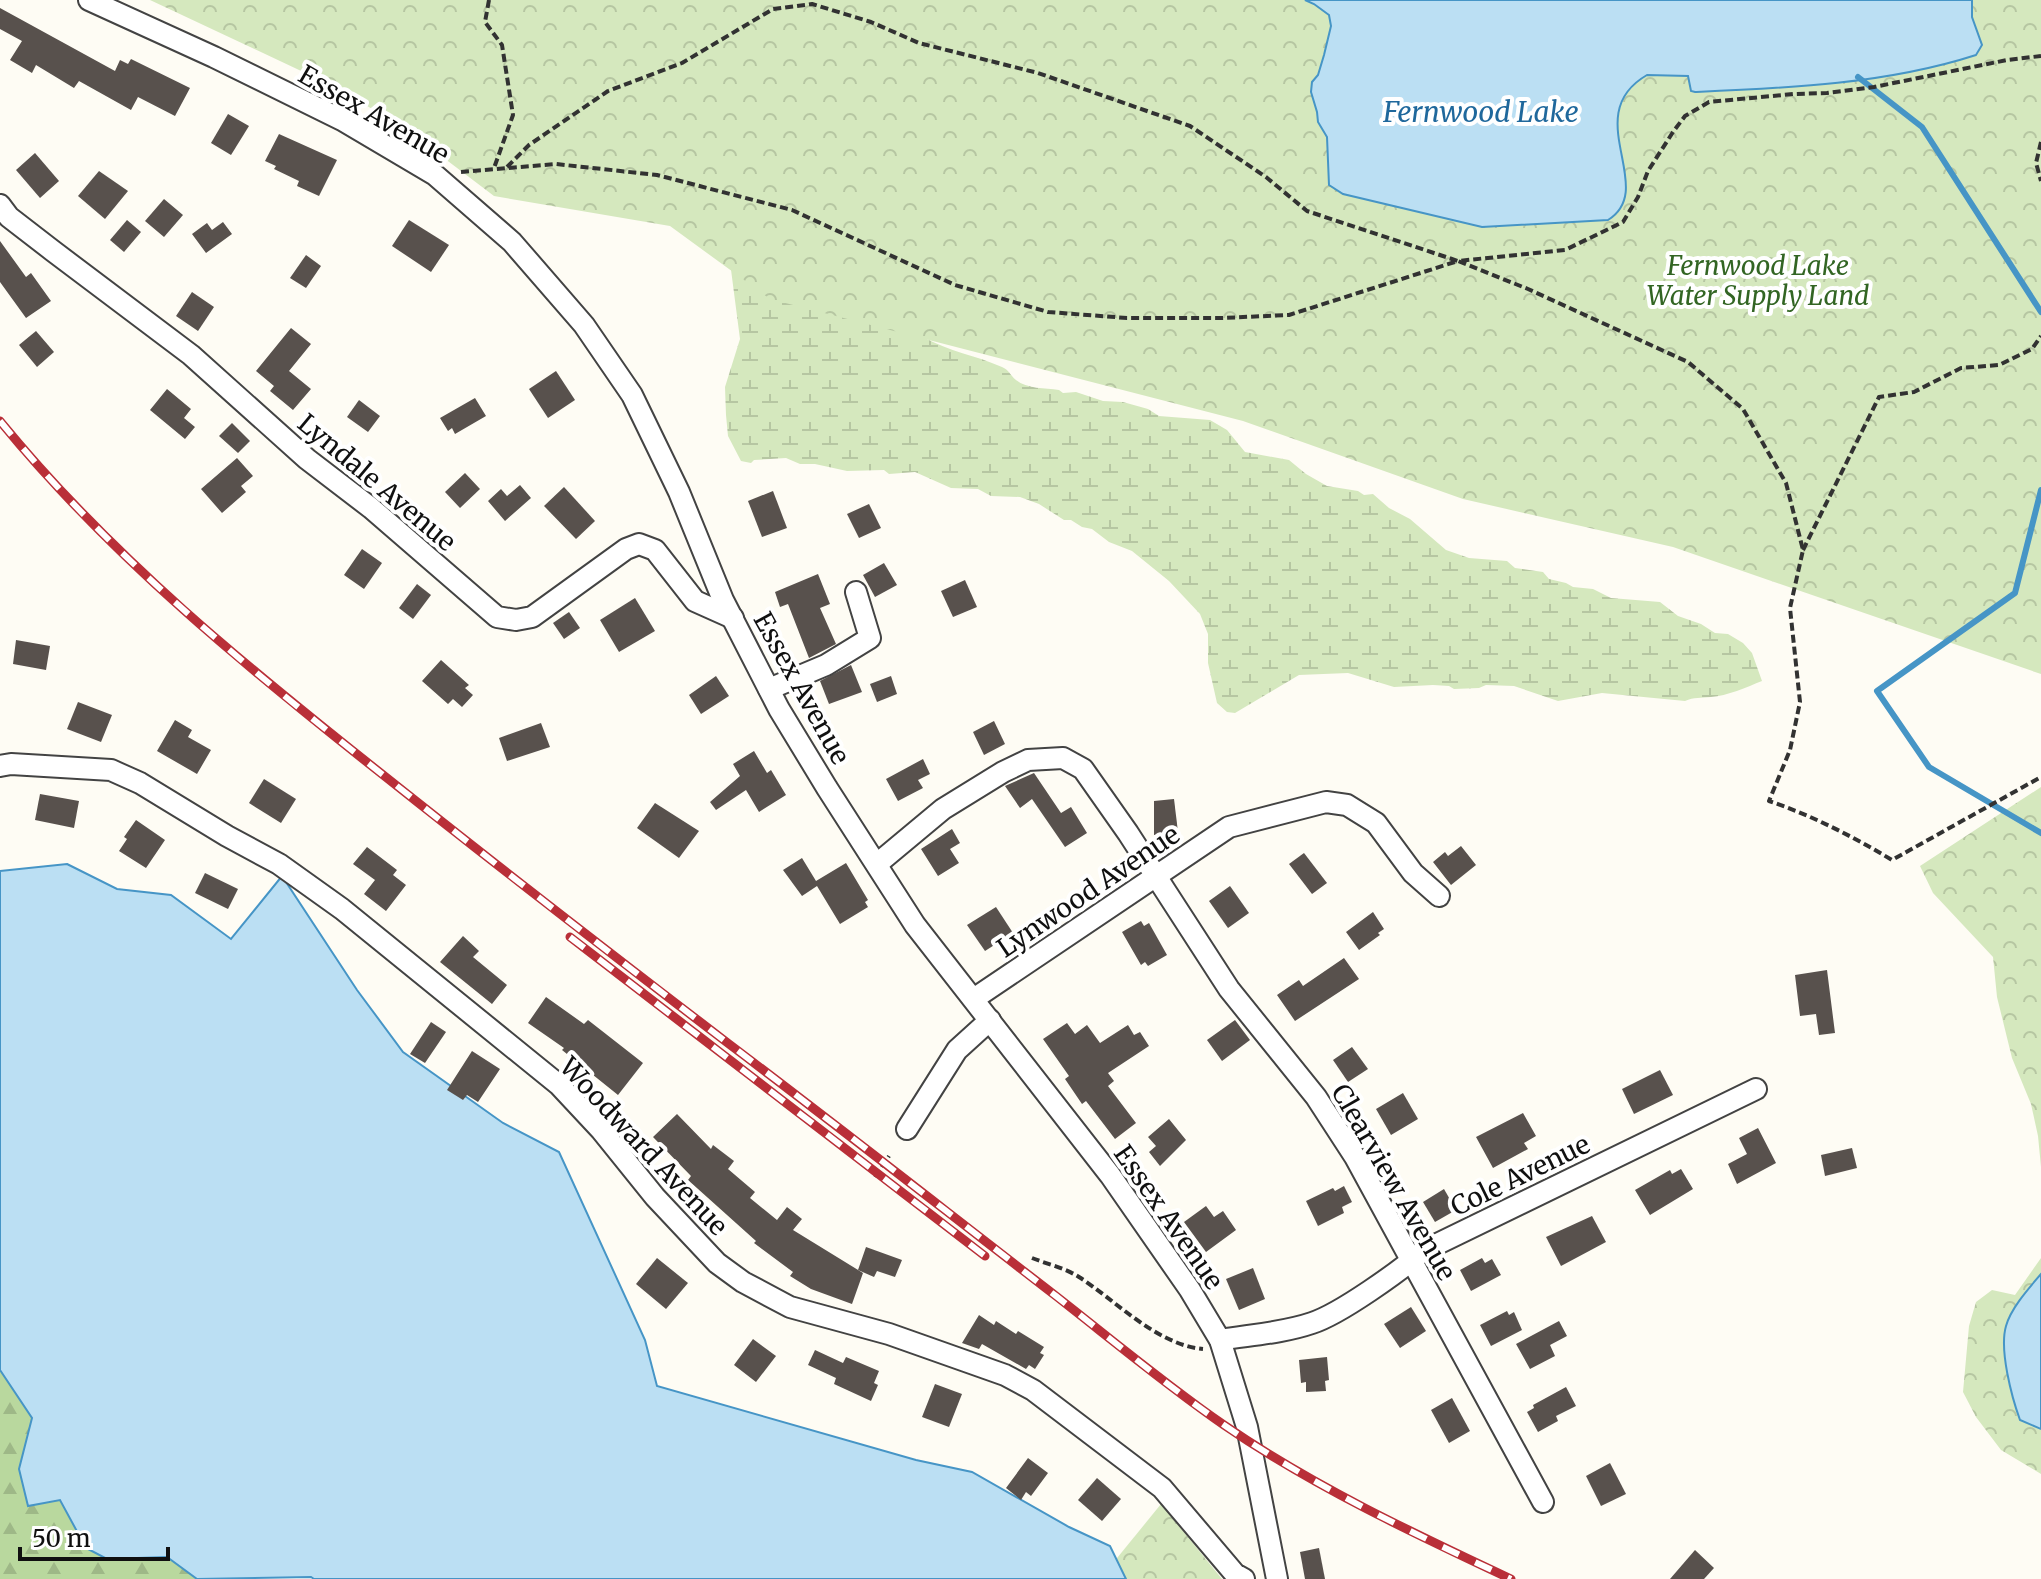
<svg xmlns="http://www.w3.org/2000/svg" width="2041" height="1579" font-family="Merriweather,serif">
<defs>
<pattern id="forest-firs" width="22" height="20" patternUnits="userSpaceOnUse" patternTransform="scale(2)"><rect width="22" height="20" fill="#b9d89e"/><path d="M5 1l3.5 6h-7zM16 11l3.5 6h-7z" fill="#9eb887"/></pattern>
<pattern id="wetland-marsh" width="20" height="14" patternUnits="userSpaceOnUse" patternTransform="scale(2)"><rect width="20" height="14" fill="#d5e8be"/><path d="M1 5h8M5 5V1M11 12h8M15 12V8" fill="none" stroke="#b6c6a2"/></pattern>
<pattern id="park-crowns" width="20" height="18" patternUnits="userSpaceOnUse" patternTransform="scale(2)"><rect width="20" height="18" fill="#d5e8be"/><path d="M2 6a3 3 0 1 1 6 0M12 15a3 3 0 1 1 6 0" fill="none" stroke="#b6c6a2"/></pattern>
</defs>
<rect width="100%" height="100%" fill="#fefcf4"/>
<path fill="url(#forest-firs)" d="M0 1370 167 1557 197 1579H0Z"/>
<path fill="url(#wetland-marsh)" d="M730 262 923 337C950 352 975 355 1002 367 1009 370 1010 375 1016 380 1027 389 1045 388 1059 390L1063 393 1076 392 1103 401 1123 402 1148 409 1159 416 1210 420 1227 430 1245 452 1289 460 1306 474 1327 486 1358 491 1364 495 1373 494 1389 508 1410 519 1446 550 1469 558 1507 561 1515 568 1543 572 1549 579 1566 583 1573 587 1593 589 1611 598 1660 602 1678 616 1701 624 1715 633 1728 634 1743 643 1752 653 1762 681C1747 687 1727 696 1711 697 1701 698 1694 697 1685 701L1602 693 1558 701 1514 686 1486 685 1479 688 1454 689 1449 686 1433 685 1394 687 1348 673 1299 675 1235 713 1227 712 1217 703 1208 663V634L1200 614 1169 581 1132 551 1109 542 1092 529 1082 527 1071 520H1064L1039 504 1020 497 991 496 978 489 951 488 915 472 889 474 884 470 847 471 815 464H800L786 458 754 460 751 463 741 461 728 436 726 415 725 387 740 339Z"/>
<g fill="url(#park-crowns)">
<path d="M150 0H2041V674L1673 547 1463 499 1243 421 770 299 670 226 494 196 403 127 333 86Z"/>
<path d="M2041 787V1167L2038 1136 2031 1104 2012 1058 1997 997 1993 957 1933 893 1920 866Z"/>
<path d="M2041 1258V1474L2001 1450 1976 1417 1963 1392 1969 1326 1976 1302 1992 1290 2015 1295Z"/>
<path d="M1161 1504 1222 1579H1100Z"/>
</g>
<g fill="#bbdff3" stroke="#4695c6" stroke-width="2">
<path d="M1305 0H1972V17L1982 45 1976 55C1886 84 1789 88 1695 92L1691 91 1688 76 1647 75C1578 115 1659 188 1608 220L1482 227 1343 194 1329 185 1327 137 1318 122 1317 112 1311 92 1312 82 1318 75 1324 55 1331 26 1329 15 1314 4Z"/>
<path d="M67 864 117 889 171 895 231 939 282 876 357 990 403 1052 503 1123 559 1152 645 1340 657 1386 916 1460 972 1472 1069 1527 1110 1546 1126 1579H314L311 1577 197 1579 167 1557 107 1559 86 1548 60 1500 28 1506 19 1469 32 1418 0 1370V871Z"/>
<path d="M2041 1274V1429L2020 1420C2012 1398 1999 1350 2006 1326 2011 1308 2029 1288 2041 1274Z"/>
</g>
<g fill="none" stroke-linecap="round" stroke-linejoin="round">
<g stroke="#4695c6" stroke-width="6">
<path d="M1858 77 1922 127 2041 312"/>
<path d="M2041 490 2015 593 1877 691 1929 767 2041 833"/>
</g>
</g>
<g fill="#58514d">
<path d="M0 8 115 71 120 60 128 64 131 59 190 88 175 116 138 97 131 110 79 81 74 88 36 65 32 73 10 60 22 41 0 29Z"/>
<path d="M228 114 249 126 231 155 211 143Z"/>
<path d="M279 134 337 160 319 196 297 186 299 181 274 169 276 166 265 161Z"/>
<path d="M35 153 59 181 40 198 16 170Z"/>
<path d="M99 171 128 191 105 219 78 196Z"/>
<path d="M164 199 183 215 164 237 145 221Z"/>
<path d="M127 220 141 232 124 252 110 240Z"/>
<path d="M409 220 449 245 431 272 392 246Z"/>
<path d="M223 222 232 234 206 253 192 234 207 223 212 230Z"/>
<path d="M0 241 26 277 31 273 51 301 26 318 0 282Z"/>
<path d="M306 255 321 266 306 288 290 278Z"/>
<path d="M192 292 214 307 198 331 176 316Z"/>
<path d="M291 328 311 344 289 371 311 389 293 410 270 391 274 386 256 371Z"/>
<path d="M36 331 54 352 37 367 19 345Z"/>
<path d="M556 371 575 400 548 418 529 389Z"/>
<path d="M167 389 191 409 184 418 195 427 185 439 150 410Z"/>
<path d="M475 398 486 416 455 434 452 428 448 431 440 418Z"/>
<path d="M359 400 380 416 368 432 347 417Z"/>
<path d="M232 423 250 441 238 453 219 436Z"/>
<path d="M237 458 253 476 241 486 246 492 222 513 201 489Z"/>
<path d="M465 473 480 489 460 508 445 492Z"/>
<path d="M520 485 531 498 505 521 488 501 501 489 507 496Z"/>
<path d="M564 487 595 521 576 539 544 506Z"/>
<path d="M773 491 787 528 762 537 748 501Z"/>
<path d="M869 504 881 528 859 538 847 514Z"/>
<path d="M362 549 382 563 364 589 344 575Z"/>
<path d="M884 563 897 585 875 597 863 575Z"/>
<path d="M818 574 830 604 820 608 836 644 809 658 788 604 780 607 775 592Z"/>
<path d="M965 580 977 607 953 617 941 591Z"/>
<path d="M417 584 431 595 413 619 399 608Z"/>
<path d="M635 598 655 631 619 652 600 620Z"/>
<path d="M569 612 580 628 564 639 553 623Z"/>
<path d="M16 640 50 646 46 670 13 664Z"/>
<path d="M441 660 469 685 465 688 473 695 462 707 453 699 448 704 422 681Z"/>
<path d="M851 665 862 692 829 704 820 681Z"/>
<path d="M716 676 729 696 701 714 689 695Z"/>
<path d="M891 676 897 694 877 702 870 684Z"/>
<path d="M78 702 112 715 101 742 67 729Z"/>
<path d="M175 720 192 730 188 737 211 750 197 774 157 751Z"/>
<path d="M994 721 1005 744 984 755 973 732Z"/>
<path d="M541 723 550 747 507 761 499 738Z"/>
<path d="M754 751 767 773 771 770 786 795 759 812 746 790 716 810 710 802 740 776 733 764Z"/>
<path d="M923 759 930 774 918 780 923 788 898 801 886 779Z"/>
<path d="M1034 773 1061 813 1071 807 1087 833 1065 847 1032 799 1020 808 1005 786Z"/>
<path d="M264 779 296 799 281 823 249 803Z"/>
<path d="M40 794 79 801 74 828 35 820Z"/>
<path d="M1174 799 1178 832 1154 835V801Z"/>
<path d="M655 803 699 831 679 858 637 828Z"/>
<path d="M136 820 165 840 146 868 119 851 127 839 124 837Z"/>
<path d="M952 829 960 843 950 849 959 863 938 876 921 849Z"/>
<path d="M1461 846 1476 865 1451 885 1433 862 1445 852 1448 856Z"/>
<path d="M367 847 397 870 393 875 406 885 386 911 364 894 375 880 353 864Z"/>
<path d="M1304 853 1327 883 1312 894 1289 864Z"/>
<path d="M802 858 816 881 846 863 868 900 865 902 868 907 840 924 817 886 802 896 783 870Z"/>
<path d="M205 873 238 889 228 909 195 893Z"/>
<path d="M1230 886 1249 913 1228 928 1209 901Z"/>
<path d="M996 907 1013 933 985 951 967 925Z"/>
<path d="M1373 912 1384 929 1378 933 1380 935 1359 950 1346 932Z"/>
<path d="M1141 921 1144 926 1149 923 1167 955 1148 966 1145 962 1141 965 1122 932Z"/>
<path d="M463 936 479 951 473 957 507 985 492 1004 440 962Z"/>
<path d="M1344 958 1359 979 1295 1021 1277 995 1299 980 1303 986Z"/>
<path d="M1827 970 1835 1033 1819 1035 1816 1014 1800 1016 1795 975Z"/>
<path d="M546 997 584 1024 588 1020 643 1063 618 1095 562 1050 564 1048 528 1023Z"/>
<path d="M1235 1020 1250 1040 1222 1061 1207 1040Z"/>
<path d="M431 1022 446 1032 425 1063 410 1054Z"/>
<path d="M1067 1023 1075 1034 1087 1025 1100 1043 1128 1025 1134 1035 1140 1032 1149 1046 1108 1073 1114 1081 1108 1086 1136 1123 1115 1139 1086 1101 1082 1104 1065 1079 1069 1076 1043 1039Z"/>
<path d="M1352 1047 1368 1069 1348 1082 1333 1060Z"/>
<path d="M472 1051 500 1069 478 1102 467 1095 463 1100 447 1090Z"/>
<path d="M1660 1070 1673 1095 1634 1114 1622 1089Z"/>
<path d="M1403 1093 1418 1119 1391 1135 1376 1109Z"/>
<path d="M1523 1113 1536 1136 1524 1143 1528 1149 1493 1168 1476 1137Z"/>
<path d="M677 1114 711 1149 713 1145 734 1161 728 1169 755 1192 750 1198 777 1220 787 1207 802 1219 793 1230 863 1273 852 1304 811 1289 790 1276 793 1272 754 1243 756 1241 688 1180 691 1176 653 1137Z"/>
<path d="M1169 1119 1186 1140 1160 1166 1149 1152 1156 1146 1148 1137Z"/>
<path d="M1758 1128 1776 1163 1737 1184 1728 1164 1747 1154 1739 1138Z"/>
<path d="M1852 1148 1857 1168 1825 1176 1821 1155Z"/>
<path d="M1681 1169 1693 1189 1650 1215 1635 1190 1670 1170 1672 1174Z"/>
<path d="M1344 1186 1352 1202 1342 1207 1344 1213 1318 1226 1306 1201 1333 1188 1335 1191Z"/>
<path d="M1444 1189 1456 1210 1435 1222 1423 1202Z"/>
<path d="M1206 1206 1214 1217 1223 1211 1236 1230 1206 1252 1184 1222Z"/>
<path d="M1592 1216 1606 1242 1561 1266 1546 1237Z"/>
<path d="M866 1247 902 1260 895 1277 877 1271 874 1277 858 1270Z"/>
<path d="M657 1258 688 1283 666 1309 636 1284Z"/>
<path d="M1482 1258 1485 1263 1492 1259 1501 1275 1471 1291 1460 1270Z"/>
<path d="M1253 1268 1265 1299 1239 1310 1226 1279Z"/>
<path d="M1411 1307 1426 1331 1400 1348 1384 1324Z"/>
<path d="M1507 1311 1509 1315 1514 1312 1522 1330 1491 1346 1480 1325Z"/>
<path d="M979 1315 994 1325 996 1321 1016 1334 1018 1331 1044 1347 1040 1353 1044 1355 1035 1369 1029 1365 1026 1369 982 1344 979 1349 962 1343Z"/>
<path d="M1559 1321 1567 1336 1550 1345 1555 1356 1530 1369 1516 1344Z"/>
<path d="M753 1339 776 1356 756 1382 734 1365Z"/>
<path d="M815 1350 843 1363 846 1357 879 1371 874 1383 878 1385 871 1401 834 1384 836 1378 808 1365Z"/>
<path d="M1327 1357 1329 1380 1325 1381 1326 1391 1306 1392V1382L1301 1383 1299 1360Z"/>
<path d="M935 1384 962 1394 949 1427 922 1417Z"/>
<path d="M1566 1387 1576 1406 1556 1416 1558 1421 1538 1432 1527 1412 1534 1408 1533 1405Z"/>
<path d="M1452 1398 1470 1431 1449 1443 1431 1410Z"/>
<path d="M1028 1458 1048 1473 1031 1496 1026 1492 1021 1500 1006 1488Z"/>
<path d="M1610 1463 1626 1494 1601 1506 1586 1476Z"/>
<path d="M1097 1478 1121 1499 1102 1521 1078 1500Z"/>
<path d="M1319 1548 1325 1579H1305L1300 1552Z"/>
<path d="M1695 1550 1714 1568 1704 1579H1670Z"/>
</g>
<g fill="none" stroke-linecap="round" stroke-linejoin="round">
<defs>
<g id="minor">
<path d="M89 0 214 57 342 120 435 175 512 242 584 325 632 395 679 492 723 600 779 709 827 788 915 925 1110 1175 1190 1290 1220 1340 1247 1427 1277 1579"/>
<path d="M0 205 9 217 53 251 191 355 307 459 371 508 497 617 516 620 532 617 626 549 639 544 655 550 695 601 733 618"/>
<path d="M769 689 826 665 870 638 856 592"/>
<path d="M0 766 11 764 111 770 140 783 227 836 279 864 342 909 559 1085 601 1130 655 1197 717 1263 743 1282 790 1307 889 1334 1005 1375 1033 1390 1162 1488 1235 1574 1244 1579"/>
<path d="M877 864 943 809 1003 772 1028 760 1063 758 1083 769 1128 833 1229 989 1316 1097 1355 1157 1543 1502"/>
<path d="M975 998 1229 827 1326 802 1347 805 1376 823 1413 873 1439 896"/>
<path d="M907 1129 957 1050 990 1020"/>
<path d="M1220 1340C1250 1335 1283 1333 1312 1323 1340 1314 1400 1271 1423 1251L1756 1089"/>
</g>
</defs>
<use href="#minor" stroke="#434343" stroke-width="24"/>
<g stroke="#323232" stroke-width="4" stroke-dasharray="8 4" stroke-linecap="butt">
<path d="M489 0 485 22 502 45 513 115 494 168"/>
<path d="M2041 142 2036 163 2041 181"/>
<path d="M507 167 529 145 608 91 682 63 773 9 812 4 871 22 919 43 1038 73 1190 126 1266 177 1307 211 1458 261 1565 250 1623 222 1638 197 1648 171 1673 132 1685 116 1709 102 1793 94 1827 93 1874 87 2007 60 2041 56"/>
<path d="M461 172 556 164 657 175 792 210 955 285 1048 312 1127 318H1221L1289 315 1458 261 1528 289 1688 362 1743 409 1786 483 1803 550 1790 608 1800 702 1790 750 1769 801C1813 816 1852 836 1892 860L2041 777"/>
<path d="M1803 550 1879 397 1914 392 1961 368 1999 365 2032 349 2041 336"/>
<path d="M875 1177 889 1156"/>
<path d="M1032 1258C1047 1264 1065 1268 1079 1277 1115 1300 1157 1345 1203 1349"/>
</g>
<use href="#minor" stroke="#fff" stroke-width="20"/>
<defs>
<g id="rail">
<path d="M0 421C112 558 249 669 387 778 500 868 614 956 729 1044 839 1127 947 1212 1056 1296 1111 1339 1166 1385 1224 1425 1313 1486 1413 1533 1511 1579"/>
<path d="M570 937 985 1256"/>
</g>
</defs>
<use href="#rail" stroke="#b92f38" stroke-width="9"/>
<use href="#rail" stroke="#fff" stroke-width="6" stroke-dasharray="18" stroke-linecap="butt"/>
</g>
<g text-anchor="middle" dominant-baseline="central" stroke-width="8" stroke-linejoin="round" paint-order="stroke">
<g font-size="26" fill="#101010" stroke="#fff">
<text transform="translate(374 114) rotate(30)">Essex Avenue</text>
<text transform="translate(377 482) rotate(40)">Lyndale Avenue</text>
<text transform="translate(802 688) rotate(61)">Essex Avenue</text>
<text transform="translate(1088 891) rotate(-34)">Lynwood Avenue</text>
<text transform="translate(644 1146) rotate(47)">Woodward Avenue</text>
<text transform="translate(1520 1175) rotate(-26)">Cole Avenue</text>
<text transform="translate(1394 1182) rotate(60)">Clearview Avenue</text>
<text transform="translate(1169 1217) rotate(55)">Essex Avenue</text>
</g>
<g font-size="26" font-style="italic" fill="#326523" stroke="#fff">
<text x="1758" y="265">Fernwood Lake<tspan x="1758" dy="30">Water Supply Land</tspan></text>
</g>
<g font-size="28" font-style="italic" fill="#1f689c" stroke="#fff">
<text x="1481" y="112">Fernwood Lake</text>
</g>
</g>
<path d="M20 1547v12h148v-12" fill="none" stroke="#101010" stroke-width="4"/>
<text x="32" y="1547" font-size="24" fill="#101010" stroke="#ffffff" stroke-width="6" paint-order="stroke">50 m</text>
</svg>
